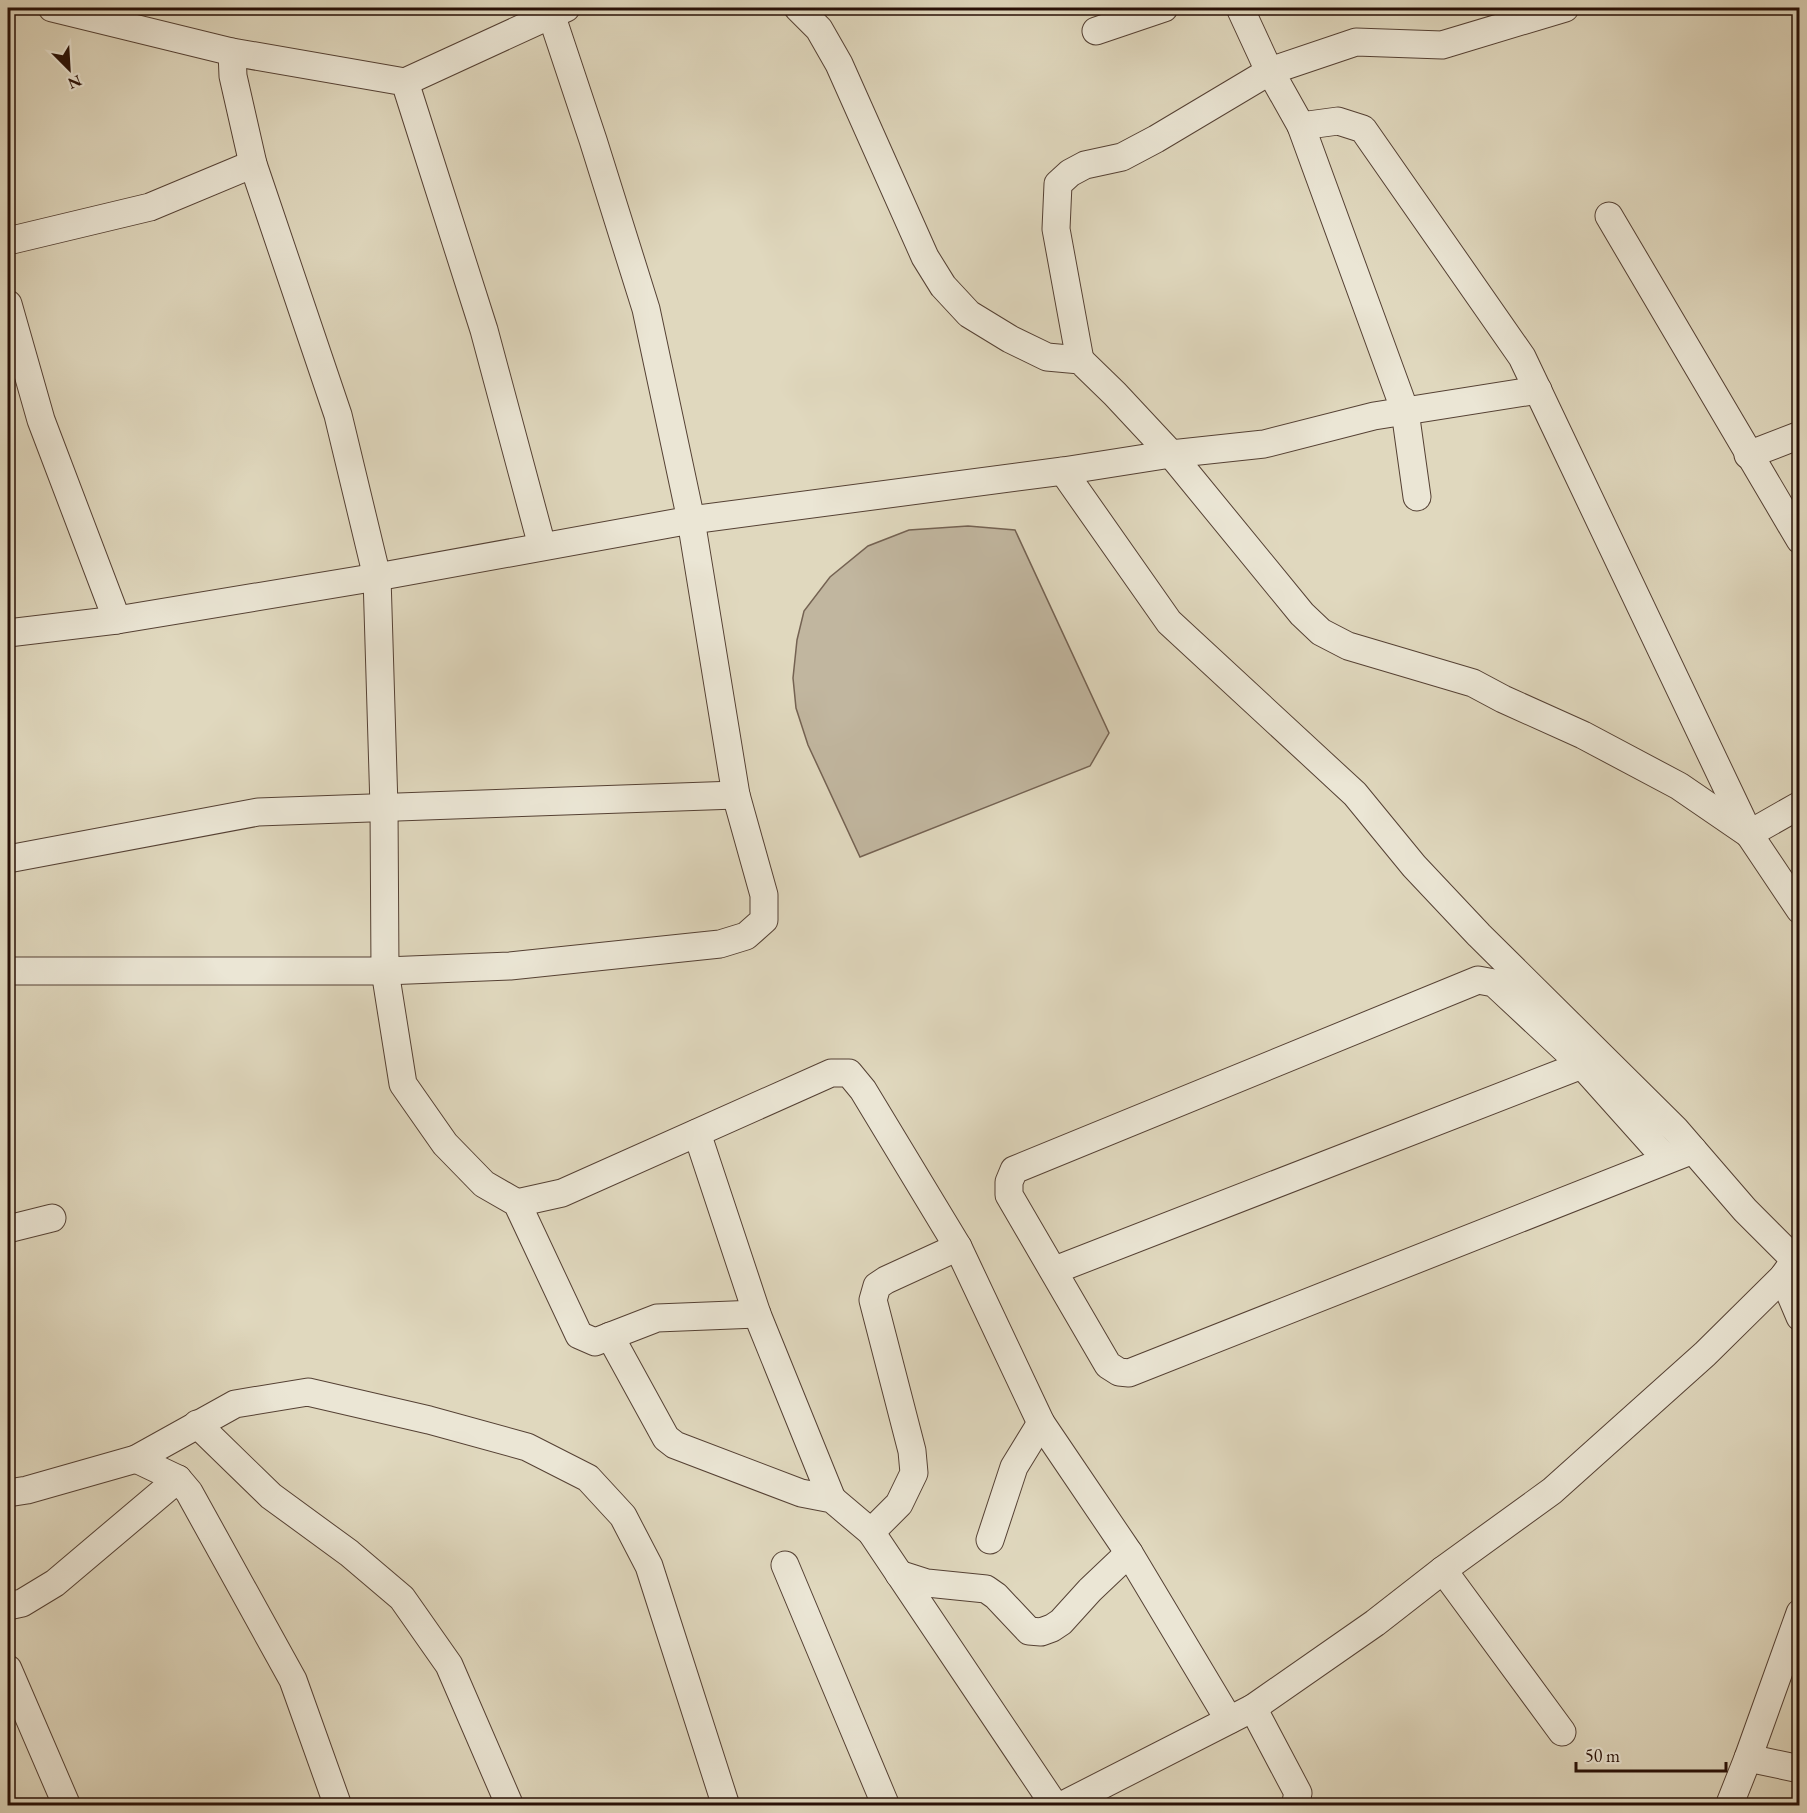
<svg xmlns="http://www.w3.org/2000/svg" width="1807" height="1813" font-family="'EB Garamond',serif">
<rect width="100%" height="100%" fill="#e0d8be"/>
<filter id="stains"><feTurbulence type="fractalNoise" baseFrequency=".00333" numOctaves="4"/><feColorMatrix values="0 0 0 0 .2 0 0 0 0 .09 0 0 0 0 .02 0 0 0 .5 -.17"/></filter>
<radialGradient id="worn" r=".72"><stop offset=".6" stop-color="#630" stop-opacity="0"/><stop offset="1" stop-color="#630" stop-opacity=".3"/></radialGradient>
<path fill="#c1b69f" stroke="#746252" stroke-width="1.5" d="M968 526 1015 530 1109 733 1090 766 860 857 808 745 796 708 793 678 797 640 804 611 830 577 868 546 909 530Z"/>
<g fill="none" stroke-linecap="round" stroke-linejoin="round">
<path stroke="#705f4f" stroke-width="6" d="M299 8 315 12 365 8"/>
<defs>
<g id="minor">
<path d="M52 8 232 52 233 76 253 164 338 415 377 577 384 807 385 971 403 1084 445 1144 484 1184 517 1203 579 1335 595 1342 657 1318 757 1314"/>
<path d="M798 8 819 29 839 64 925 257 943 286 969 314 1010 339 1047 357 1080 360 1115 394 1171 454 1302 614 1321 632 1348 646 1473 683 1503 699 1583 735 1679 786 1749 834"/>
<path d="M1240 8 1264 60 1301 126 1405 411 1417 497"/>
<path d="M1096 31 1164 8"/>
<path d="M232 52 405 82 484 330 542 546"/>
<path d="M405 82 566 8"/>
<path d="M1301 126 1338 121 1363 129 1522 357 1749 834 1800 910"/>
<path d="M1609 216 1800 540"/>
<path d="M8 241 150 207 253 164"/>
<path d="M8 304 41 420 117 620"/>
<path d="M1080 360 1056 229 1058 184 1070 173 1085 165 1122 157 1156 139 1270 71 1356 42 1442 45 1565 8"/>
<path d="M1748 455 1800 435"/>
<path d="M1063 471 1169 622 1355 794 1414 866 1479 935 1675 1129 1745 1210 1794 1259 1800 1258"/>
<path d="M8 633 117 620 377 577 691 520 1063 471 1171 454 1264 444 1374 416 1538 390"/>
<path d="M1749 834 1800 805"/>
<path d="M8 859 258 812 736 795"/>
<path d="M8 971H385L510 966 720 944 746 936 764 920V895L736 795 691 520 646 309 593 140 549 8"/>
<path d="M697 1133 757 1314 832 1499"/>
<path d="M1667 1160 1582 1065 1494 983 1478 980 1014 1170 1009 1182V1195L1108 1365 1119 1372 1129 1373 1693 1150"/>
<path d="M517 1203 562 1193 831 1073H849L863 1090 958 1247 1041 1423 1129 1553 1229 1720"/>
<path d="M8 1229 52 1218"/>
<path d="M1055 1270 1582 1065"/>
<path d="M1783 1277 1800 1317"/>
<path d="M610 1336 666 1438 675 1445 801 1493 832 1499 871 1532 1055 1806"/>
<path d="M197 1424 271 1496 349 1553 402 1598 449 1665 510 1806"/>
<path d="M136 1459 178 1479 189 1492 293 1680 338 1806"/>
<path d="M8 1493 27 1490 136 1459 235 1404 308 1392 429 1420 527 1447 588 1478 623 1516 649 1566 726 1806"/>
<path d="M871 1532 899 1504 914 1473 912 1451 873 1300 877 1286 886 1280 958 1247"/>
<path d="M990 1540 1014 1467 1041 1423"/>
<path d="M785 1565 886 1806"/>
<path d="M1443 1570 1562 1732"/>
<path d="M899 1574 927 1583 986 1589 996 1596 1029 1631 1041 1632 1052 1628 1061 1622 1090 1590 1129 1553"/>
<path d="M8 1606 22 1603 55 1583 178 1479"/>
<path d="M8 1669 67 1806"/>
<path d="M1253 1708 1298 1793 1295 1806"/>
<path d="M1748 1758 1800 1769"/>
<path d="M1061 1806 1253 1708 1375 1623 1443 1570 1552 1491 1705 1354 1783 1277 1800 1253"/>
<path d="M1729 1806 1748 1758 1800 1613"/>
</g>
</defs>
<use href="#minor" stroke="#554134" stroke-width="29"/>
<use href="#minor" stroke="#ebe6d5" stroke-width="27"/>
</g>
<rect width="1807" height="1813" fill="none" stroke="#e0d8be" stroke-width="30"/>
<rect x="9" y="9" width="1789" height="1795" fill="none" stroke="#270f06" stroke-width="3"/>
<rect x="15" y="15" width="1777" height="1783" fill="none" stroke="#270f06" stroke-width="1.5"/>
<g transform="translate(69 69) rotate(156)" stroke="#ebe6d5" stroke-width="4.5" paint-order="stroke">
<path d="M0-4.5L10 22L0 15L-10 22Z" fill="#270f06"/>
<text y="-9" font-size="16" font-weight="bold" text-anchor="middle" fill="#270f06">N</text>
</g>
<path d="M1576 1762v9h150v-9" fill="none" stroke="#270f06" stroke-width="3"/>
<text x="1585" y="1762" font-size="18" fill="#270f06" stroke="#ebe6d5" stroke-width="4.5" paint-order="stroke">50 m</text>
<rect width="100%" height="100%" filter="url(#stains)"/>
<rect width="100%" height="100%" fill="url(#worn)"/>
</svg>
